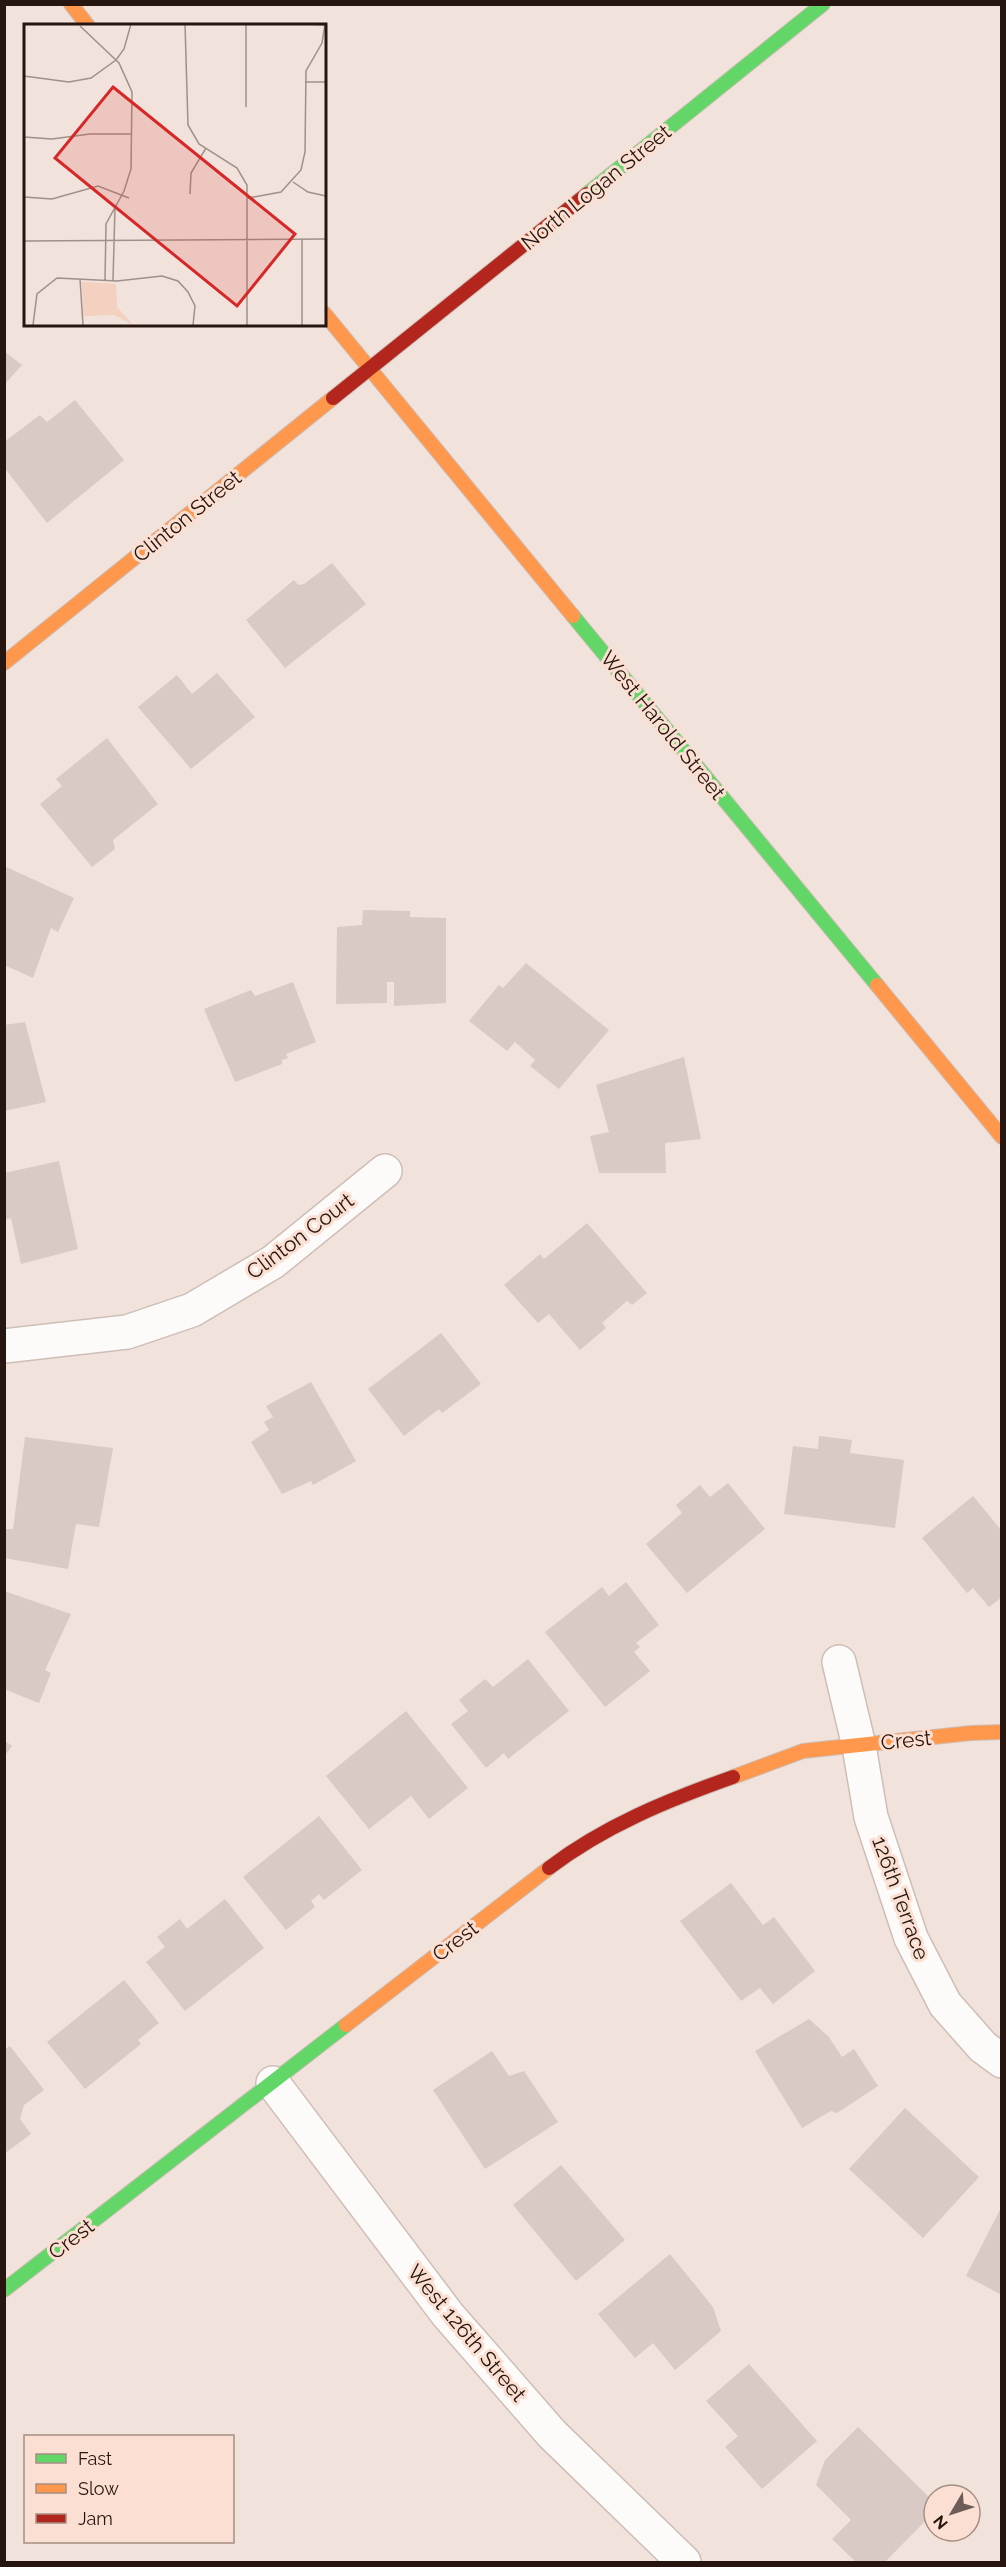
<svg xmlns="http://www.w3.org/2000/svg" width="1006" height="2567" font-family="Raleway,sans-serif">
<rect width="100%" height="100%" fill="#f1e2db"/>
<g fill="#dacac6">
<path d="M4 351 22 365 4 385Z"/>
<path d="M75 400 124 460 47 523 4 467V442L40 415 47 422Z"/>
<path d="M332 563 366 604 285 668 246 620 294 580 298 585 304 584Z"/>
<path d="M217 673 255 717 191 769 138 707 177 675 192 694Z"/>
<path d="M107 738 158 804 113 840 115 849 92 867 40 804 62 786 56 779Z"/>
<path d="M4 866 74 898 58 932 51 928 33 978 4 965Z"/>
<path d="M363 910 410 911V917L446 918V1003L394 1006V982H387V1003L336 1004 337 927 362 925Z"/>
<path d="M526 963 609 1030 559 1089 530 1066 535 1060 515 1042 507 1051 469 1021 499 985 503 988Z"/>
<path d="M293 982 316 1042 286 1054 288 1058 282 1060V1064L235 1082 204 1009 251 990 255 996Z"/>
<path d="M25 1022 46 1102 4 1111V1025Z"/>
<path d="M684 1057 701 1139 665 1143 666 1173H599L590 1136 609 1132 596 1085Z"/>
<path d="M59 1161 78 1249 21 1264 11 1218 4 1220V1173Z"/>
<path d="M587 1223 647 1293 632 1305 627 1301 602 1323 606 1328 580 1350 549 1314 538 1323 504 1285 540 1254 544 1259Z"/>
<path d="M441 1333 481 1384 442 1413 439 1409 404 1436 368 1389Z"/>
<path d="M311 1382 356 1461 313 1485 311 1481 282 1494 251 1442 269 1430 264 1422 273 1417 266 1406Z"/>
<path d="M819 1436 852 1440 850 1453 904 1460 895 1528 784 1514 793 1446 818 1449Z"/>
<path d="M25 1437 113 1448 99 1527 76 1524 68 1569 4 1558V1529H13Z"/>
<path d="M728 1483 765 1529 687 1593 646 1544 682 1513 676 1505 700 1485 710 1497Z"/>
<path d="M973 1496 1002 1531V1597L989 1607 973 1588 967 1593 922 1538Z"/>
<path d="M626 1582 659 1625 636 1643 640 1647 634 1652 650 1671 605 1707 545 1632 602 1587 609 1596Z"/>
<path d="M4 1591 71 1614 45 1670 51 1673 39 1703 4 1689Z"/>
<path d="M528 1659 569 1711 508 1759 504 1753 486 1768 451 1724 468 1711 459 1700 485 1679 493 1687Z"/>
<path d="M406 1711 468 1788 429 1819 411 1796 369 1829 326 1776Z"/>
<path d="M4 1740 12 1746 4 1757Z"/>
<path d="M319 1816 362 1870 324 1900 319 1894 311 1901 315 1907 286 1930 243 1877Z"/>
<path d="M731 1883 763 1925 774 1917 815 1971 773 2004 760 1988 741 2001 680 1921Z"/>
<path d="M225 1899 264 1948 185 2011 146 1962 165 1947 157 1937 180 1919 187 1929Z"/>
<path d="M124 1980 159 2023 138 2040 141 2044 85 2089 47 2042Z"/>
<path d="M809 2019 829 2037 842 2057 854 2049 878 2086 837 2113 831 2111 802 2128 755 2051Z"/>
<path d="M10 2046 44 2090 24 2105 20 2119 31 2134 4 2154V2050Z"/>
<path d="M492 2051 509 2076 524 2071 558 2122 485 2169 433 2090Z"/>
<path d="M905 2108 979 2177 923 2238 849 2169Z"/>
<path d="M561 2165 625 2240 576 2281 513 2205Z"/>
<path d="M1002 2206V2295L966 2276Z"/>
<path d="M670 2254 713 2307 721 2331 675 2370 653 2343 635 2358 598 2314Z"/>
<path d="M749 2364 817 2441 762 2489 725 2447 738 2436 706 2401Z"/>
<path d="M858 2427 934 2502V2512L885 2562H856L832 2539 851 2520 816 2485 825 2460Z"/>
</g>
<g fill="none" stroke-linecap="round" stroke-linejoin="round">
<defs>
<g id="street">
<path d="M4 1346 127 1332 192 1310 273 1262 385 1171"/>
<path d="M839 1662 859 1746 871 1817 911 1938 945 2004 983 2047 1002 2061"/>
<path d="M273 2083 448 2315 552 2434 684 2562"/>
</g>
<g id="fast">
<path d="M587 194 823 4"/>
<path d="M573 616 877 985"/>
<path d="M4 2290 346 2025"/>
</g>
<g id="slow">
<path d="M71 4 88 26"/>
<path d="M324 313 573 616"/>
<path d="M4 663 333 398"/>
<path d="M877 985 1002 1137"/>
<path d="M733 1777 803 1751 971 1733 1002 1732"/>
<path d="M346 2025 549 1868"/>
</g>
<g id="jam">
<path d="M333 398 587 194"/>
<path d="M549 1868C604 1826 668 1800 733 1777"/>
</g>
</defs>
<use href="#street" stroke="#cdbeb6" stroke-width="36"/>
<use href="#fast" stroke="#cdbeb6" stroke-width="16"/>
<use href="#slow" stroke="#cdbeb6" stroke-width="16"/>
<use href="#jam" stroke="#cdbeb6" stroke-width="16"/>
<use href="#street" stroke="#fdfbfa" stroke-width="33"/>
<use href="#fast" stroke="#63d668" stroke-width="14"/>
<use href="#slow" stroke="#ff974d" stroke-width="14"/>
<use href="#jam" stroke="#b3261e" stroke-width="14"/>
</g>
<g text-anchor="middle" dominant-baseline="central" stroke-width="6" stroke-linejoin="round" paint-order="stroke">
<g font-size="21" fill="#26160f" stroke="#fadfd2">
<text transform="translate(596 187) rotate(-39)">North Logan Street</text>
<text transform="translate(187 516) rotate(-39)">Clinton Street</text>
<text transform="translate(663 725) rotate(51)">West Harold Street</text>
<text transform="translate(300 1236) rotate(-37)">Clinton Court</text>
<text transform="translate(906 1740) rotate(-6)">Crest</text>
<text transform="translate(901 1898) rotate(70)">126th Terrace</text>
<text transform="translate(455 1941) rotate(-38)">Crest</text>
<text transform="translate(71 2239) rotate(-38)">Crest</text>
<text transform="translate(467 2333) rotate(50)">West 126th Street</text>
</g>
</g>
<g transform="translate(24 24)">
<rect width="302" height="302" fill="#f1e2db"/>
<path d="M58 258 92 260 93 283 109 301 90 291 59 292Z" fill="#f3d0bf"/>
<path fill="none" stroke="#a09089" stroke-width="1.5" d="M161 0 164 101 175 120 213 144 223 161V301M282 0 302 1M56 2 95 39 108 68 107 145 100 167 82 200 81 257M0 52 45 58 67 54 92 36 100 25 107 0M281 58H302M222 83V0M0 113 28 115 66 110H107M269 158 284 168 302 172M166 170 167 149 182 124M0 173 28 175 74 162 105 174M224 174 257 168 277 146 281 128 282 47 298 19 301 0M0 217 302 215M56 255 59 301M89 257 91 183M9 301 13 270 33 254 93 257 138 252 154 257 164 268 171 282 169 301M278 301V215"/>
<path fill="#d62828" fill-opacity="0.15" stroke="#d62828" stroke-width="3" d="M89 63 271 210 213 282 31 134Z"/>
<rect width="302" height="302" fill="none" stroke="#26160f" stroke-width="3"/>
</g>
<rect width="1006" height="2567" fill="none" stroke="#26160f" stroke-width="12"/>
<rect x="24" y="2435" width="210" height="108" fill="#fadfd2" stroke="#a58f84" stroke-width="1.5"/>
<rect x="36" y="2454" width="30" height="9" fill="#63d668" stroke="#a58f84" stroke-width="1.5"/>
<text x="78" y="2465" font-size="18" fill="#26160f">Fast</text>
<rect x="36" y="2484" width="30" height="9" fill="#ff974d" stroke="#a58f84" stroke-width="1.5"/>
<text x="78" y="2495" font-size="18" fill="#26160f">Slow</text>
<rect x="36" y="2514" width="30" height="9" fill="#b3261e" stroke="#a58f84" stroke-width="1.5"/>
<text x="78" y="2525" font-size="18" fill="#26160f">Jam</text>
<g transform="translate(952 2513) rotate(231)"><circle r="28" fill="#fadfd2" stroke="#a58f84" stroke-width="1.5"/>
<path d="M0-4.5L10 22L0 15L-10 22Z" fill="#6d5d56"/>
<text y="-9" font-size="16" font-weight="bold" text-anchor="middle" fill="#26160f">N</text>
</g>
</svg>
